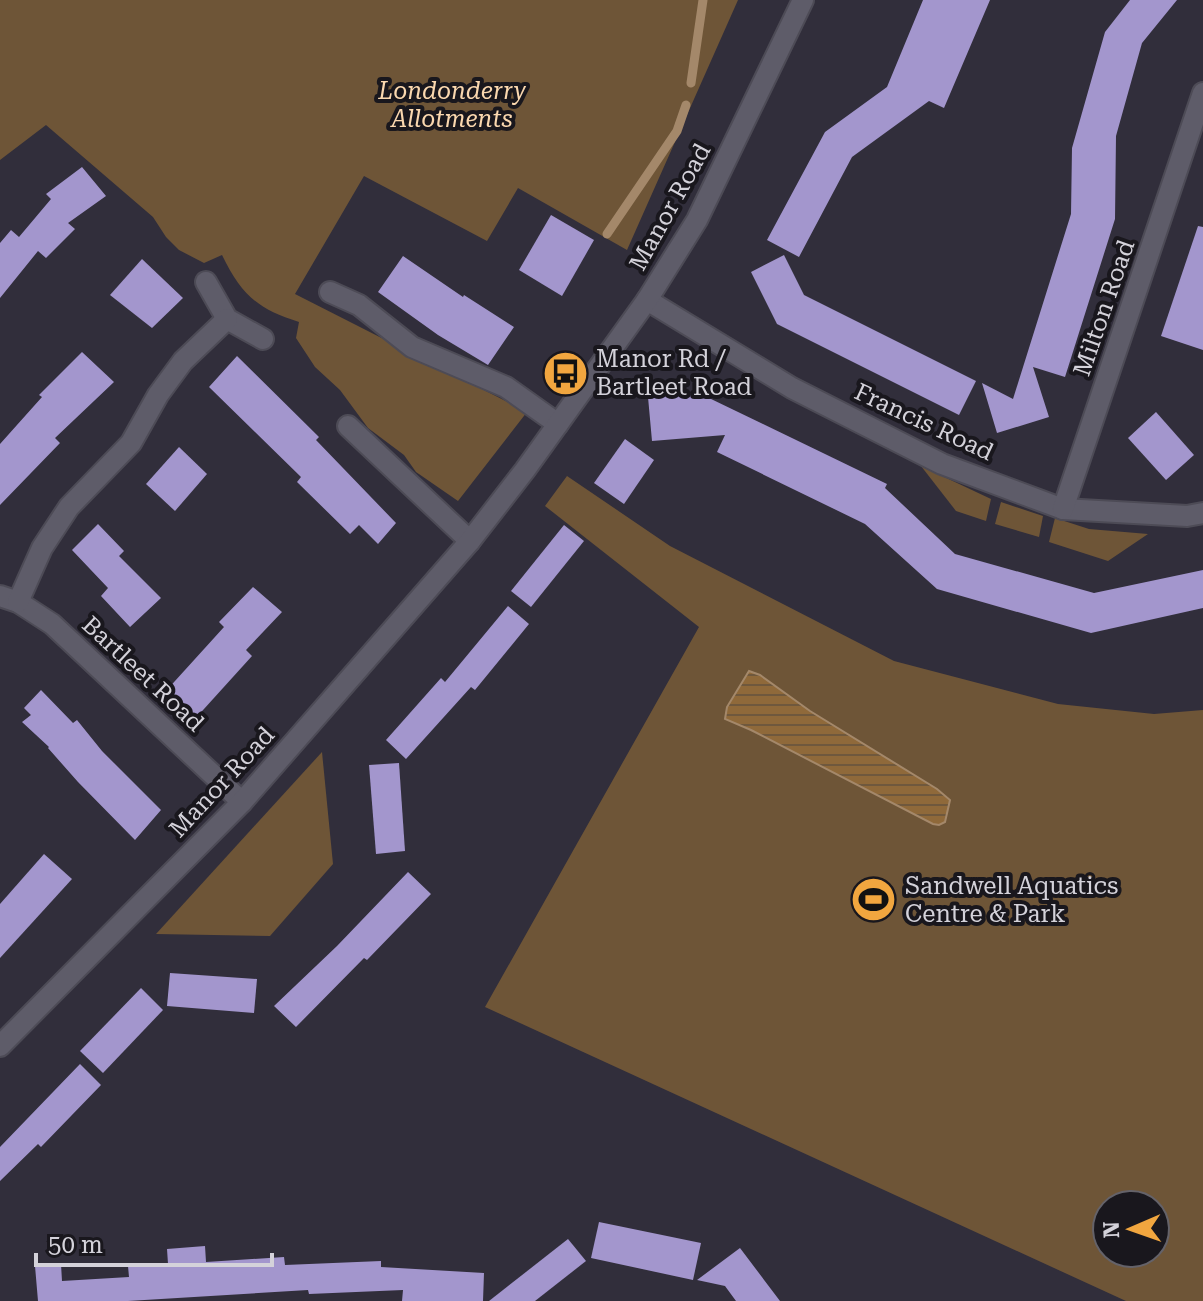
<svg xmlns="http://www.w3.org/2000/svg" width="1203" height="1301" font-family="'Roboto Serif',serif">
<defs>
<pattern id="water-rules" width="6" height="5" patternUnits="userSpaceOnUse" patternTransform="scale(2)"><rect width="6" height="5" fill="#8f693a"/><path d="M0 2.5h6" fill="none" stroke="#6f583d"/></pattern>
</defs>
<rect width="100%" height="100%" fill="#312e3b"/>
<g fill="#6e5537" fill-rule="evenodd">
<path d="M0 0H738L627 250 518 188 487 241 364 176 295 294 527 412 458 501 416 472 404 455 368 428 340 390 315 367 296 338 299 322C257 309 241 294 222 255L204 263 179 250 166 237 153 217 46 125 0 160Z"/>
<path d="M921 466 991 499 986 521 956 511Z"/>
<path d="M567 476 670 546 894 661 1058 704 1154 714 1203 710V1301H1126L485 1007 699 627 545 506ZM1107 1205H1155V1253H1107Z"/>
<path d="M1001 502 1043 516 1039 537 995 524Z"/>
<path d="M1055 518 1089 529 1148 534 1108 561 1049 542Z"/>
<path d="M322 752 333 864 270 936 156 934Z"/>
</g>
<path fill="url(#water-rules)" stroke="#a4886a" stroke-width="2" d="M749 671 760 675 810 711 937 789 950 800 945 822 939 825 933 824 751 730 725 719 727 707Z"/>
<g fill="none" stroke-linecap="round" stroke-linejoin="round">
<g stroke="#a4886a" stroke-width="9">
<path d="M691 83 703 0"/>
<path d="M607 234 677 131 686 105"/>
</g>
</g>
<g fill="#a396cd">
<path d="M923 0H990L944 108 929 101 852 157 799 257 767 240 825 132 887 87Z"/>
<path d="M1130 0H1177L1142 43 1116 136 1115 219 1065 377 1033 367 1049 417 997 433 982 383 1013 399 1071 214 1072 148 1105 32Z"/>
<path d="M82 167 106 196 68 223 75 229 46 258 38 251 0 298V243L11 230 19 237 51 199 46 194Z"/>
<path d="M551 215 594 240 562 296 519 270Z"/>
<path d="M1198 226 1203 227V350L1161 336Z"/>
<path d="M784 255 804 295 976 381 959 415 777 324 751 272Z"/>
<path d="M403 256 463 297 464 295 514 327 488 365 438 335 378 292Z"/>
<path d="M142 259 183 298 152 328 110 295Z"/>
<path d="M82 352 114 382 55 438 60 443 0 505V444L42 397 39 395Z"/>
<path d="M237 356 319 437 316 440 396 523 378 544 359 525 350 534 297 482 301 477 209 387Z"/>
<path d="M709 392V398L887 484 885 488 955 554 1094 593 1203 570V608L1091 633 937 589 865 524 717 452 725 435 652 441 648 397Z"/>
<path d="M1156 412 1194 455 1166 480 1128 438Z"/>
<path d="M625 439 654 460 624 504 594 483Z"/>
<path d="M179 447 207 474 175 511 146 484Z"/>
<path d="M98 524 124 551 119 556 161 598 130 627 101 596 108 588 72 550Z"/>
<path d="M564 525 584 541 531 607 511 591Z"/>
<path d="M253 587 282 612 246 650 252 656 194 720 165 692 224 627 219 622Z"/>
<path d="M508 606 529 624 475 690 471 687 406 759 386 740 441 678 445 682Z"/>
<path d="M41 690 73 723 77 720 102 751 161 810 135 840 78 782 48 748 49 747 22 722 31 715 24 708Z"/>
<path d="M399 763 405 851 376 854 369 765Z"/>
<path d="M44 854 72 879 0 958V904Z"/>
<path d="M408 872 431 894 367 960 364 958 296 1027 274 1006 337 946Z"/>
<path d="M170 973 257 979 254 1013 167 1006Z"/>
<path d="M141 988 163 1010 103 1073 80 1051Z"/>
<path d="M80 1064 101 1085 41 1147 38 1144 0 1181V1147Z"/>
<path d="M599 1222 701 1243 693 1280 591 1258Z"/>
<path d="M568 1239 586 1261 535 1301H489Z"/>
<path d="M205 1246 206 1262 284 1257 285 1265 381 1261V1267L484 1273 483 1301H402L403 1290 309 1294 308 1290 128 1301H38L35 1266 61 1264 62 1281 129 1277 128 1266 168 1264 167 1249Z"/>
<path d="M740 1248 780 1301H736L725 1286 697 1280Z"/>
</g>
<g fill="none" stroke-linecap="round" stroke-linejoin="round">
<defs>
<g id="minor">
<path d="M206 282 227 319 263 339"/>
<path d="M330 292 359 305 412 347 506 387 558 424"/>
<path d="M647 300 792 388 942 464 1063 509 1187 516 1203 513"/>
<path d="M348 426 470 541"/>
<path d="M1063 509 1203 93"/>
<path d="M0 596 18 602 52 624 242 802"/>
<path d="M18 602 42 548 69 507 131 443 158 395 183 361 227 319"/>
</g>
<path id="tertiary" d="M0 1046 242 802 470 541 525 470 647 300 697 220 803 0"/>
</defs>
<use href="#minor" stroke="#4d4b56" stroke-width="24"/>
<use href="#tertiary" stroke="#4d4b56" stroke-width="24"/>
<use href="#minor" stroke="#5e5c69" stroke-width="20"/>
<use href="#tertiary" stroke="#5e5c69" stroke-width="20"/>
</g>
<defs>
<symbol id="bus-disc" viewBox="-11 -11 22 22"><circle r="9.5" fill="#f1a63f" stroke="#19171d"/><path d="M-5-6H5V4H4V6H2V4H-2V6H-4V4H-5ZM-3.5-4V0h7V-4ZM-3.5 1.2v1.5H-2V1.2ZM2 1.2v1.5H3.5V1.2Z" fill="#111"/></symbol>
<symbol id="stadium-disc" viewBox="-11 -11 22 22"><circle r="9.5" fill="#f1a63f" stroke="#19171d"/><path d="M0-5a6.5 5 0 1 0 0 10a6.5 5 0 1 0 0-10ZM-3.5-1.8h7v3.6h-7Z" fill="#111"/></symbol>
</defs>
<g fill-rule="evenodd">
<use href="#bus-disc" x="540" y="348" width="51" height="51"/>
<use href="#stadium-disc" x="848" y="874" width="51" height="51"/>
</g>
<g text-anchor="middle" dominant-baseline="central" stroke-width="8" stroke-linejoin="round" paint-order="stroke">
<g font-size="24" font-style="italic" fill="#fbd8af" stroke="#19171d">
<text x="452" y="91">Londonderry<tspan x="452" dy="28">Allotments</tspan></text>
</g>
<g font-size="24" fill="#d4d2da" stroke="#19171d">
<text transform="translate(670 207) rotate(-61)">Manor Road</text>
<text transform="translate(1104 308) rotate(-71)">Milton Road</text>
<text transform="translate(924 422) rotate(25)">Francis Road</text>
<text transform="translate(143 674) rotate(43)">Bartleet Road</text>
<text transform="translate(222 782) rotate(-47)">Manor Road</text>
</g>
<g font-size="24" fill="#d4d2da" stroke="#19171d" text-anchor="start">
<text x="596" y="359">Manor Rd /<tspan x="596" dy="28">Bartleet Road</tspan></text>
<text x="905" y="886">Sandwell Aquatics<tspan x="905" dy="28">Centre &amp; Park</tspan></text>
</g>
</g>
<g transform="translate(1131 1229) rotate(268)"><circle r="38" fill="#19171d" stroke="#646269" stroke-width="2"/>
<path d="M0-6L14 30L0 20L-14 30Z" fill="#f1a63f"/>
<text y="-12" font-size="22" font-weight="bold" text-anchor="middle" fill="#d4d2da">N</text>
</g>
<path d="M36 1253v12h236v-12" fill="none" stroke="#d4d2da" stroke-width="4"/>
<text x="48" y="1253" font-size="24" fill="#d4d2da" stroke="#19171d" stroke-width="6" paint-order="stroke">50 m</text>
</svg>
